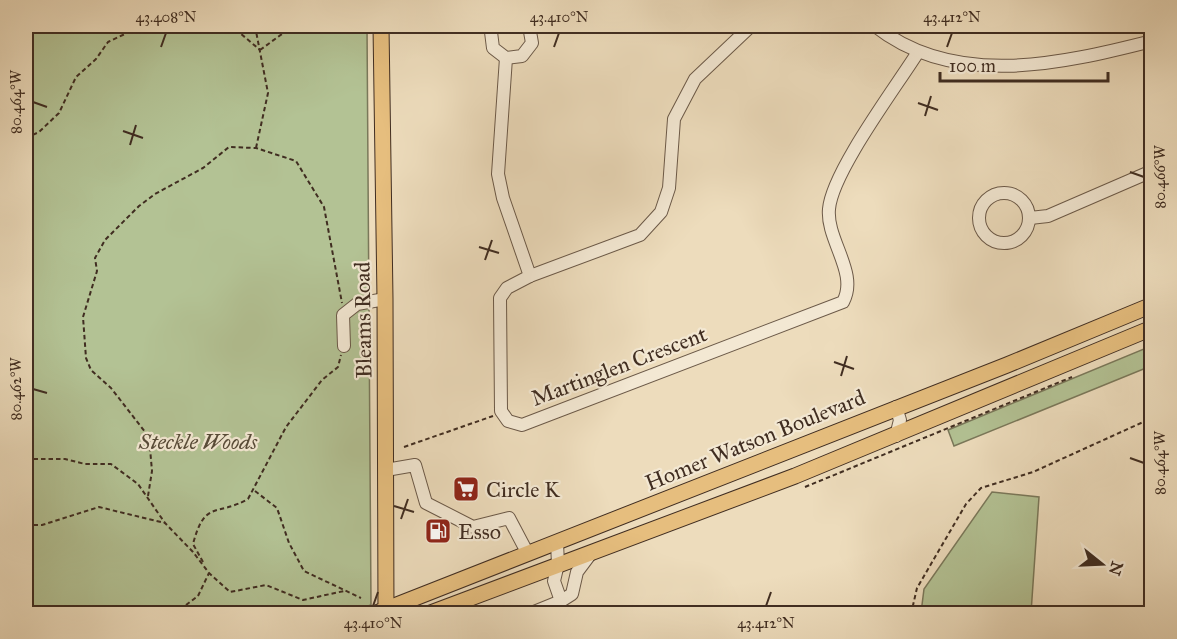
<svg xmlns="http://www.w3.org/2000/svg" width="1177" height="639" font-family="'IM FELL Great Primer',serif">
<rect width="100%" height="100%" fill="#eddcbc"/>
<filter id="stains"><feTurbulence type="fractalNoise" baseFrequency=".00333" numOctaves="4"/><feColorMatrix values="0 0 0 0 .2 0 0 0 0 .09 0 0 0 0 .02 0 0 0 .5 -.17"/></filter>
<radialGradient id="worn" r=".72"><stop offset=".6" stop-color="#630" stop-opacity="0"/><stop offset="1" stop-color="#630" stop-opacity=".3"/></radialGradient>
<g fill="#b3c294" stroke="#7a785a" stroke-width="1.5">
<path d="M26 26H367L371 605 342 614 26 613Z"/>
<path d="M1151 346V366L954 446 948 430Z"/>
<path d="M992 492 1039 497 1031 613H921L924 589Z"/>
</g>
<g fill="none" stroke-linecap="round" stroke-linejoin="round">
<defs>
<g id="minor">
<path d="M496 26 491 32 493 48 506 58 522 56 532 43 529 26"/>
<path d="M751 26 695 79 674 119 669 188 661 212 640 235 530 276 507 288 500 298 501 411 508 421 522 425 843 302C859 273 826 240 829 209 832 172 896 87 918 52"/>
<path d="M875 26C955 89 1061 64 1152 41"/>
<path d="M506 58 498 174 503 198 530 276"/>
<circle cx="1004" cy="218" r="25"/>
<path d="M1030 218 1048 216 1152 171"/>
<path d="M344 346 343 315 357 304 385 299"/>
<path d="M896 407 900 420 896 436"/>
<path d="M386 470 415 465 426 503 473 527 509 518 528 554"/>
<path d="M557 543 558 564 554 581 561 601"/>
<path d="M529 614 561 601 572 594 577 572 592 552"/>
</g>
<g id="major">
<path d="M381 26 385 299 386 614"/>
<path d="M374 614 1007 365 1152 305"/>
<path d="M428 614 795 476 1152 328"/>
</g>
</defs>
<use href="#minor" stroke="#6b5948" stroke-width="14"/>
<use href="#major" stroke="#402d21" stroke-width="17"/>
<g stroke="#402d21" stroke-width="2" stroke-dasharray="4.5 3" stroke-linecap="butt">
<path d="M175 26 213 33H240L260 50"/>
<path d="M255 26 268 93 256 148"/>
<path d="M260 50 293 26"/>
<path d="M26 138 39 132 59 113 76 77 96 59 108 42 127 33 159 26"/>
<path d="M404 447 493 416"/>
<path d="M26 459H65L85 464H111L138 484 165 523 193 552 209 573 230 592 266 585 303 600 344 591"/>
<path d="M805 487 1072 377"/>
<path d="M255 491 277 508 289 543 304 571 361 598"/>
<path d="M148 496 152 471 149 437 111 388 91 370 86 358 83 317 97 271 95 258 105 240 139 206 155 194 203 168 229 147 256 148 296 161 324 207 342 303"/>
<path d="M26 525H42L99 507 165 523"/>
<path d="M203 562 193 544C205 499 216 517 248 499L286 427 322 380 338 367 341 355"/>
<path d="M174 614 198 596 209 573"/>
<path d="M911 614 917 588 966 504 981 488 1033 472 1152 418"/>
</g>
<use href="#minor" stroke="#f3e8d3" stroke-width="12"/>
<use href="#major" stroke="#e6be7e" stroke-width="15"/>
</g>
<path fill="none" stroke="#402d21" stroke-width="2" d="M161 47 166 33M554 47 559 33M947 47 952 33M33 102 47 107M918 103 938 110M925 116 931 96M123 131 143 138M130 145 136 125M1130 172 1144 177M479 247 499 253M485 260 492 240M834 362 854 369M841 376 847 356M33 389 47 393M1130 458 1144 463M394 506 414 512M401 519 408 499M373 606 378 592M766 606 771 592"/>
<defs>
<symbol id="supermarket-square" viewBox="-11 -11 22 22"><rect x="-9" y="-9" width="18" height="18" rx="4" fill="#8f2418" stroke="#f3e8d3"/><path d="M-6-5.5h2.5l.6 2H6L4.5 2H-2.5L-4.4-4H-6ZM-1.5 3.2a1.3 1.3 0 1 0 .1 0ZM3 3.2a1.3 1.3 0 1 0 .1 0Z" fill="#fff"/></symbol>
<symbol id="fuel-square" viewBox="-11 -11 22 22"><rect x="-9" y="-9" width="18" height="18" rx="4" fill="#8f2418" stroke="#f3e8d3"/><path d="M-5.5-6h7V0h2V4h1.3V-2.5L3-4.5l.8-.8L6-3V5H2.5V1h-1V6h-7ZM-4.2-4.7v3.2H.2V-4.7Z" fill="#fff"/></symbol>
</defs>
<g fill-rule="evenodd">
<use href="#supermarket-square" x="451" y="474" width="30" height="30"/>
<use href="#fuel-square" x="423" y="516" width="30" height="30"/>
</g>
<g text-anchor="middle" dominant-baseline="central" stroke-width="4.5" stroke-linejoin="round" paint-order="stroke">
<g font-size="22" fill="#402d21" stroke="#f3e8d3">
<text transform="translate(363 320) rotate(-91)">Bleams Road</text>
<text transform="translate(619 366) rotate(-21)">Martinglen Crescent</text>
<text transform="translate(755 440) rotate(-22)">Homer Watson Boulevard</text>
</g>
<g font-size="22" font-style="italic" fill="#574b38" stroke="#f3e8d3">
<text x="198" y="441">Steckle Woods</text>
</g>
<g font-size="22" fill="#402d21" stroke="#f3e8d3" text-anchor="start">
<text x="486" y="489">Circle K</text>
<text x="458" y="531">Esso</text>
</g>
</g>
<rect width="1177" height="639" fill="none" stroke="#eddcbc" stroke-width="66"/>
<g transform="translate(1102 564) rotate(108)" stroke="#f3e8d3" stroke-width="4.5" paint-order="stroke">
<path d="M0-4.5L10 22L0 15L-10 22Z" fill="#402d21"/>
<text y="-9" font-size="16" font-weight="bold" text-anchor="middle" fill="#402d21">N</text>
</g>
<path d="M940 72v9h168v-9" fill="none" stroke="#402d21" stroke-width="3"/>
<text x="949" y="72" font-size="18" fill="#402d21" stroke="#f3e8d3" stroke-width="4.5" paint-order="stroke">100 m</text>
<rect x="33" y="33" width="1111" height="573" fill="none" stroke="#402d21" stroke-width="2"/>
<g font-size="15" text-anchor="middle" fill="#402d21">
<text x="166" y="22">43.408°N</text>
<text x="559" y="22">43.410°N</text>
<text x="952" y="22">43.412°N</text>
<text transform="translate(16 102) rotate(-90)" y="5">80.464°W</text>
<text transform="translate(1160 177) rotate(-90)" y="5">80.466°W</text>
<text transform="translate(16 389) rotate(-90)" y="5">80.462°W</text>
<text transform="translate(1160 463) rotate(-90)" y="5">80.464°W</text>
<text x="373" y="628">43.410°N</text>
<text x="766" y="628">43.412°N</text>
</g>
<rect width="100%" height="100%" filter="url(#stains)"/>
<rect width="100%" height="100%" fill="url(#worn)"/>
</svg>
